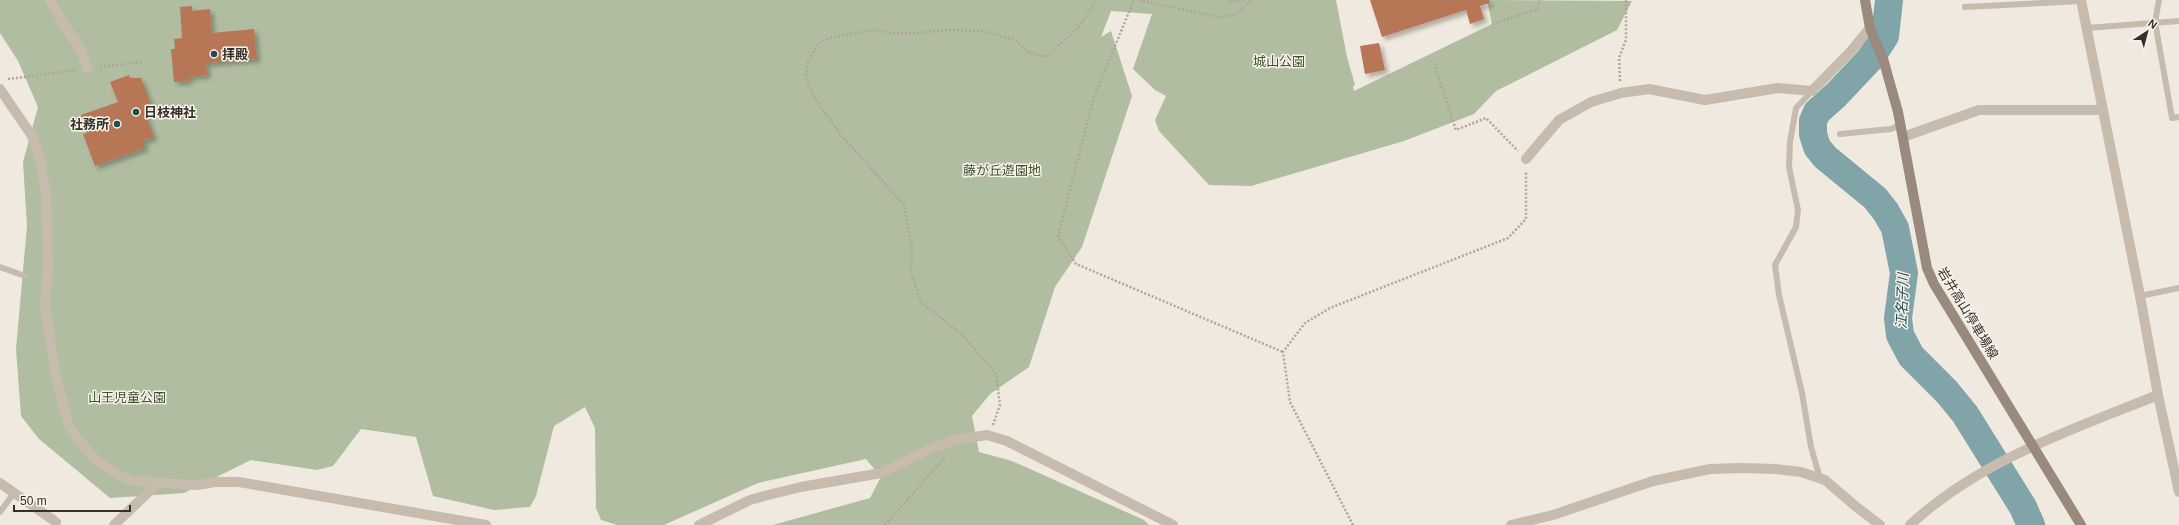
<svg xmlns="http://www.w3.org/2000/svg" width="2179" height="525" font-family="Arial,'Noto Sans JP',sans-serif">
<defs>
<filter id="shadow"><feDropShadow dx="3.5" dy="3.5" stdDeviation="2" flood-color="#0004"/></filter>
</defs>
<rect width="100%" height="100%" fill="#f0e9df"/>
<path fill="#b0bda0" d="M0 0H1336L1347 57 1355 85 1353 86 1354 91 1492 24 1487 0 1632 1 1617 30 1496 91 1474 114 1404 141 1251 186 1209 185 1159 131 1155 120 1166 96 1155 90 1133 69 1152 14 1111 11 1101 37 1111 31 1132 96 1082 247 1055 287 1029 367 990 394 972 416 979 452 1012 461 1144 520 1149 525H773L870 498 881 477 866 459 758 483 664 525H617L601 520 596 508 595 428 585 407 554 426 536 496 530 507 494 510 433 496 416 437 361 429 333 466 317 470 251 460 184 493 110 498 39 439 21 416 16 349 27 226 23 162 38 107 18 61 0 33Z"/>
<g fill="none" stroke-linecap="round" stroke-linejoin="round">
<path stroke="#81a4a9" stroke-width="28" d="M1889 0 1885 36 1870 59 1836 95 1817 112 1813 121V134L1817 147 1825 157 1875 198 1886 212 1895 228 1904 273 1898 318 1900 335 1911 356 1947 392 1965 414 2023 507 2031 525"/>
</g>
<g fill="#b77655" filter="url(#shadow)">
<path d="M1370 0H1489L1490 3 1480 6 1484 19 1470 24 1466 10 1382 37Z"/>
<path d="M192 6V11L210 9 212 33 254 29 257 59 206 63 207 75 188 77 189 81 174 82 171 49H175L174 39 182 38 180 7Z"/>
<path d="M1379 43 1385 70 1365 74 1360 46Z"/>
<path d="M129 75 130 78H141L153 110 145 113 154 137 143 141 145 148 95 166 83 134 87 133 81 115 118 102 110 82Z"/>
</g>
<g fill="none" stroke-linecap="round" stroke-linejoin="round">
<g stroke="#b2a596" stroke-width="2.5" stroke-dasharray="2 2" stroke-linecap="butt">
<path d="M1134 0 1094 97 1058 236 1076 264 1283 352"/>
<path d="M1139 0 1219 17 1235 15 1252 0"/>
<path d="M1227 0 1232 2 1244 0"/>
<path d="M1492 24 1538 9 1539 0"/>
<path d="M100 67 142 62"/>
<path d="M1435 67 1456 130 1486 118 1518 151"/>
<path d="M8 79 77 70"/>
<path d="M1620 81 1619 58 1626 40V0"/>
<path d="M993 425 1000 405 996 374 962 335 921 302 911 273 912 247 904 205 842 136 819 105 806 79 808 62 818 44 829 38 874 30 900 34 950 30 983 31 1015 40 1028 52 1046 57 1079 27 1096 0"/>
<path d="M885 525 944 458"/>
<path d="M1353 525 1290 402 1283 352 1305 323 1330 308 1508 238 1526 219V171"/>
</g>
<g stroke="#c6bbac" stroke-width="6">
<path d="M2159 0 2155 22 2172 118 2179 117"/>
<path d="M1965 7 2081 1"/>
<path d="M2087 28 2179 21"/>
<path d="M1812 91 1796 108 1790 142 1789 167 1798 210 1796 227 1775 265 1779 295 1802 393 1811 447 1820 478"/>
<path d="M1840 134 1891 129 1900 125"/>
<path d="M0 267 25 276"/>
<path d="M2140 296 2179 288"/>
<path d="M0 512 14 493"/>
</g>
<g stroke="#c6bbac" stroke-width="10">
<path d="M49 0 80 49 88 69"/>
<path d="M0 89 32 136 40 158 46 194 47 222 48 268 45 304 56 377 69 426 76 437 96 460 119 475 133 481 197 485 215 482H239L486 525"/>
<path d="M1903 137 1979 110H2103"/>
<path d="M1526 159 1559 120 1591 102 1621 93 1649 89 1705 100 1778 88 1812 91 1851 51 1870 28"/>
<path d="M0 483 56 522"/>
<path d="M114 525 158 483"/>
<path d="M699 525 750 500 764 496 801 487 881 473 932 448 954 440 987 435 1007 441 1173 525"/>
<path d="M1511 525 1553 515 1653 481 1710 469 1741 468 1776 469 1801 472 1825 480 1854 505 1880 525"/>
</g>
<g stroke="#c6bbac" stroke-width="10">
<path d="M2081 0 2140 296 2158 395 2179 492"/>
<path d="M1910 525C1980 460 2071 430 2158 395"/>
</g>
<path stroke="#9a8a7d" stroke-width="10" d="M1865 0 1870 28 1884 62 1898 112 1927 268 1934 284 2081 525"/>
</g>
<g fill="#244a52" stroke="#f8f3ea" stroke-width="1.5">
<circle cx="214" cy="54" r="4"/>
<circle cx="136" cy="112" r="4"/>
<circle cx="117" cy="124" r="4"/>
</g>
<g text-anchor="middle" dominant-baseline="central" stroke-width="3" stroke-linejoin="round" paint-order="stroke">
<g font-size="13" font-weight="bold" fill="#352f2a" stroke="#f8f3ea" text-anchor="start">
<text x="222" y="54">拝殿</text>
<text x="144" y="112">日枝神社</text>
<text x="109" y="124" text-anchor="end">社務所</text>
</g>
<g font-size="13" fill="#425131" stroke="#f8f3ea">
<text x="1279" y="61">城山公園</text>
<text x="1002" y="170">藤が丘遊園地</text>
<text x="127" y="397">山王児童公園</text>
</g>
<g font-size="13" fill="#352f2a" stroke="#f8f3ea">
<text transform="translate(1968 313) rotate(59)">岩井高山停車場線</text>
</g>
<g font-size="14" font-style="italic" fill="#244a52" stroke="#f8f3ea">
<text transform="translate(1902 301) rotate(-88)">江名子川</text>
</g>
</g>
<g transform="translate(2147 32) rotate(36)" stroke="#f8f3ea" stroke-width="3" paint-order="stroke">
<path d="M0-3L7 15L0 10L-7 15Z" fill="#352f2a"/>
<text y="-6" font-size="11" font-weight="bold" text-anchor="middle" fill="#352f2a">N</text>
</g>
<path d="M14 505v6h116v-6" fill="none" stroke="#352f2a" stroke-width="2"/>
<text x="20" y="505" font-size="12" fill="#352f2a" stroke="#f8f3ea" stroke-width="3" paint-order="stroke">50 m</text>
</svg>
